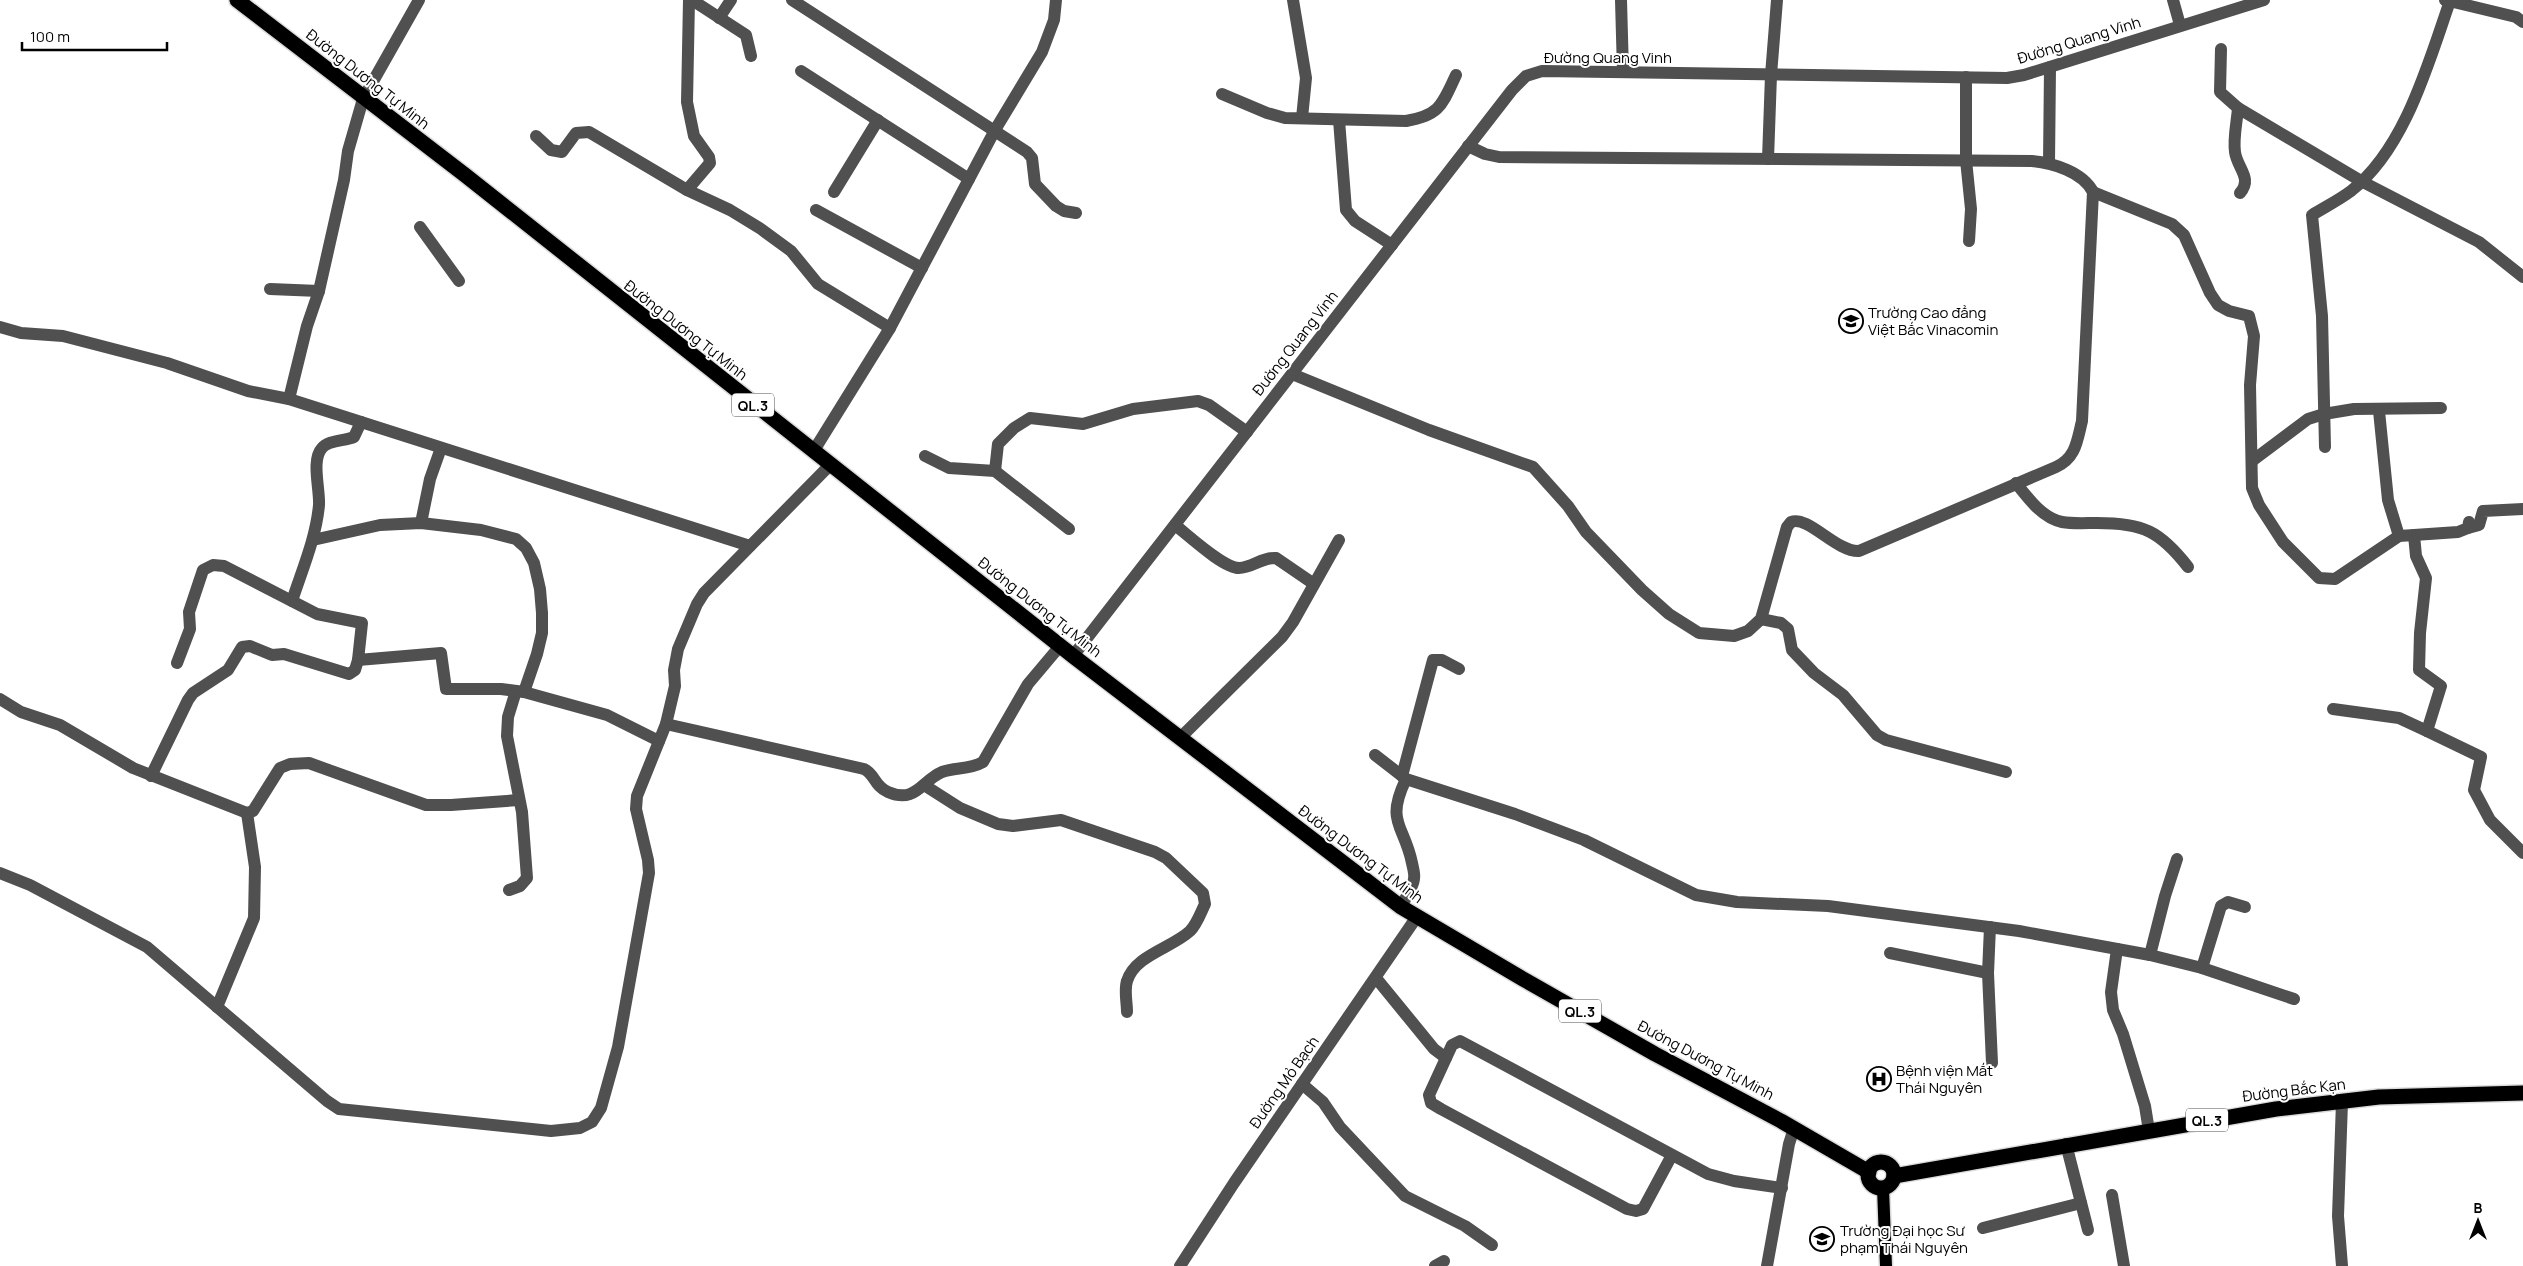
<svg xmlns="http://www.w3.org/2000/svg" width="2523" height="1266" font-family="Manrope,sans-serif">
<rect width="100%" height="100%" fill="#fff"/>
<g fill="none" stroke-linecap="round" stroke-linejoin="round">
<defs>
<path id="major" d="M1883 1188 1886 1266"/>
<g id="highway">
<path d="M237 0 465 175 1073 656 1401 907 1523 979 1655 1054 1781 1121 1869 1172"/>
<circle cx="1881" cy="1175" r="13"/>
<path d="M1894 1176 2276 1109 2379 1097 2523 1093"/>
</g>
</defs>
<use href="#major" stroke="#dbdbdb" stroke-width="15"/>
<use href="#highway" stroke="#dbdbdb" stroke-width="18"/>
<g stroke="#505050" stroke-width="12">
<path d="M692 0 746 35 751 56"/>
<path d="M792 0 1027 152 1032 158 1035 184 1056 206 1064 211 1076 213"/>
<path d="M1293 0 1306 78 1302 118"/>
<path d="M1621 0 1623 72"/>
<path d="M2173 0 2180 25"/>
<path d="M2445 0 2516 17 2523 22"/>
<path d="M719 18 731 0"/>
<path d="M2221 49 2220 92 2238 108C2237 122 2233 138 2235 152 2237 168 2253 178 2240 193"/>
<path d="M801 71 969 179"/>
<path d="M1966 77V160L1971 209 1969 241"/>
<path d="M1222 94 1267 113 1285 118 1406 121C1440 115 1442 105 1456 75"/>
<path d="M2238 108 2361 181 2479 242 2523 277"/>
<path d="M1339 120 1346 210 1355 221 1392 245"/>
<path d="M536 136 551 150 562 152 576 133 589 132 687 190 730 210 761 229 791 251 818 284 890 328"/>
<path d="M1768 159 1771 75 1777 0"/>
<path d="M2049 163 2050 67"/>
<path d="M687 190 710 163 709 157 694 136 687 102 689 0"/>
<path d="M834 192 878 120"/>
<path d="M2093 192 2172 224 2184 235 2210 293 2218 305 2229 311 2249 316 2254 336 2250 385 2252 488 2259 505 2283 542 2319 578 2335 579 2399 536 2414 535 2416 556 2426 578 2420 633 2419 670 2441 686 2427 731 2399 718 2333 709"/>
<path d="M816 210 922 268"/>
<path d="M420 227 459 281"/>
<path d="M270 289 319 291"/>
<path d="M0 327 21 333 63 336 167 363 248 391 289 399 750 546"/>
<path d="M1292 374 1429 430 1533 467 1568 506 1586 532 1642 590 1669 614 1699 633 1734 636 1748 631 1761 619 1787 527 1791 522C1808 515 1836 552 1859 551L2056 467C2076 458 2077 441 2082 421L2093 192C2083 172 2053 163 2032 161L1499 157 1485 154 1468 146"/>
<path d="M289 399 307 326 319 291 344 180 348 151 363 99 419 0"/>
<path d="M2379 411 2388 500 2399 536"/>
<path d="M2325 447 2322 316 2312 215C2325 207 2339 200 2351 191 2405 149 2428 64 2450 1"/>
<path d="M813 452 890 328 995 130 1042 52 1054 20 1056 0"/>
<path d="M925 456 949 468 995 471 1069 529"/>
<path d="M2252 461 2308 419 2324 414 2354 409 2441 408"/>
<path d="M995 471 998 444 1014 428 1030 418 1083 424 1133 409 1198 401 1209 405 1247 432"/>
<path d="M2016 483C2028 498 2042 518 2062 522 2073 524 2086 523 2097 523 2143 523 2160 531 2188 567"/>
<path d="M421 523 430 479 441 448"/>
<path d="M1175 525C1188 535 1223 568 1239 568 1252 568 1262 557 1276 558L1314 584"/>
<path d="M2468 528 2479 525 2483 511 2523 509"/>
<path d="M2414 535 2458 532 2468 528 2469 522"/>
<path d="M313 540 380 525 421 523 481 530 516 539 526 548 534 563 540 589 542 613V633L537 654 524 692"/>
<path d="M292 601C302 570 316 538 319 505 320 489 311 460 322 448 328 440 345 441 354 437L361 422"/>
<path d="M1761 619 1781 623 1788 629 1792 650 1814 673 1843 695 1877 735 1886 740 2006 772"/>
<path d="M1073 656 1512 90 1526 76 1542 71 2007 78 2024 75 2264 0"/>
<path d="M177 663 190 629 189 612 203 570 213 565 224 566 317 614 362 623 358 660 441 653 446 689H501L524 692 607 715 659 741"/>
<path d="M0 699 21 712 60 725 133 768 247 813 253 811 280 768 290 764 309 763 426 805H451L519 800"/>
<path d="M666 724 864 769C875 774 874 786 888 792 916 804 921 781 942 772 956 767 969 770 983 762L1028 684 1060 646"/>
<path d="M2427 731 2481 757 2474 790 2490 820 2523 853"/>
<path d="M1180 738 1282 637 1293 622 1339 540"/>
<path d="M1375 755 1406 779 1515 814 1584 840 1696 895 1737 902 1828 906 2019 931 2150 955 2202 968 2294 999"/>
<path d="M151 776 188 700 193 693 228 670 242 647 250 646 272 655 284 654 349 674 355 670 358 660"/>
<path d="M1402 776 1433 660H1442L1459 669"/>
<path d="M924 785 960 808 998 824 1013 826 1061 820 1155 852 1166 858 1203 893 1205 904C1201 912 1197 924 1190 931 1172 948 1135 955 1127 981 1124 990 1127 1002 1127 1012"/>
<path d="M0 873 30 885 147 947 327 1101 339 1109 551 1131 580 1128 592 1122 601 1108 618 1047 649 873 648 860 636 809 637 796 666 724 675 686 674 670 678 649 697 604 704 593 830 465"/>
<path d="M509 890 520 886 527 878 522 812 507 736 508 717 516 691"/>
<path d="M1401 907C1405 898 1413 888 1414 879 1415 874 1413 868 1412 863 1404 824 1385 823 1406 779"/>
<path d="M1990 927 1988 973 1992 1063"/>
<path d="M2117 949 2111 992 2113 1010 2123 1034 2145 1106 2149 1131"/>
<path d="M1890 953 1988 973"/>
<path d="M2150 955 2165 896 2177 859"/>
<path d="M2202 968 2221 906 2228 902 2245 907"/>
<path d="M1376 978 1434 1049 1446 1058"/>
<path d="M217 1007 254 918 255 867 247 813"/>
<path d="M1302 1084 1323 1102 1340 1127 1405 1196 1465 1226 1492 1245"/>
<path d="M2342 1102 2338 1216 2342 1266"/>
<path d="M2066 1144 2088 1230"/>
<path d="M1672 1155 1643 1209 1636 1211 1627 1209 1441 1109 1431 1103 1429 1095 1452 1045 1460 1041 1708 1174 1734 1181 1782 1188"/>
<path d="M2112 1195 2124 1266"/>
<path d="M1983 1228 2081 1203"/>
<path d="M1180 1266 1234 1183 1416 918"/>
<path d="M1435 1266 1444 1261"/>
<path d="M1767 1266 1789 1144 1794 1128"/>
</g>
<use href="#major" stroke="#000" stroke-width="12"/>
<use href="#highway" stroke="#000" stroke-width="15"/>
</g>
<defs>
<symbol id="university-ring" viewBox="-11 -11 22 22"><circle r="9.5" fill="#fff" stroke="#000" stroke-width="1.5"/><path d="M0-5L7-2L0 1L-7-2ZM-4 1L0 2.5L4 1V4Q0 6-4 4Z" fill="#000"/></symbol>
<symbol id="hospital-ring" viewBox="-11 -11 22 22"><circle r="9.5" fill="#fff" stroke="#000" stroke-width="1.5"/><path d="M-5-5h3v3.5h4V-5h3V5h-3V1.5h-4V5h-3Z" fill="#000"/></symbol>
</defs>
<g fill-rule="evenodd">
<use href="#university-ring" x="1837" y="307" width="28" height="28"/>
<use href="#hospital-ring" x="1865" y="1065" width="28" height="28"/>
<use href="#university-ring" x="1808" y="1225" width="28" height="28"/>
</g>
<g text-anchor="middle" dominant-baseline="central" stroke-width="4" stroke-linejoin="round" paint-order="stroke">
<g fill="#fff" stroke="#4c4c4c" stroke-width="1">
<rect x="732" y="393.5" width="42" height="23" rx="4"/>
<rect x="1559" y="999.5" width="42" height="23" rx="4"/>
<rect x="2186" y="1108.5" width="42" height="23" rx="4"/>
</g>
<g font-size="14" font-weight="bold" fill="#000">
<text x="753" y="405">QL.3</text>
<text x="1580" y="1011">QL.3</text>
<text x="2207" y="1120">QL.3</text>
</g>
<g font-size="15" fill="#000" stroke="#fff">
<text transform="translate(2079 40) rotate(-17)">Đường Quang Vinh</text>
<text x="1608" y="57">Đường Quang Vinh</text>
<text transform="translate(368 79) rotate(38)">Đường Dương Tự Minh</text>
<text transform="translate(686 330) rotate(38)">Đường Dương Tự Minh</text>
<text transform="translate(1295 343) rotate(-52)">Đường Quang Vinh</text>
<text transform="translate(1040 607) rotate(38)">Đường Dương Tự Minh</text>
<text transform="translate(1361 854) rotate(37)">Đường Dương Tự Minh</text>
<text transform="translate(1706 1060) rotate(28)">Đường Dương Tự Minh</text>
<text transform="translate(1284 1082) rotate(-55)">Đường Mỏ Bạch</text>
<text transform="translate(2294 1090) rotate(-7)">Đường Bắc Kạn</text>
</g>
<g font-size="15" fill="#000" stroke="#fff" text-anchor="start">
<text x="1868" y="312">Trường Cao đẳng<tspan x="1868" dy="17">Việt Bắc Vinacomin</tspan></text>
<text x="1896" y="1070">Bệnh viện Mắt<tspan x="1896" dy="17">Thái Nguyên</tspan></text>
<text x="1840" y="1230">Trường Đại học Sư<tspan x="1840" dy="17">phạm Thái Nguyên</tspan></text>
</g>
</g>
<g transform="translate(2478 1221)" stroke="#ffffff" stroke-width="4" paint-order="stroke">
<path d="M0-4L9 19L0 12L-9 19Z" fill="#000000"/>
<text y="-8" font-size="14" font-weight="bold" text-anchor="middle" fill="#000000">B</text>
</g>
<path d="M22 42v8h145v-8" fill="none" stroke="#000000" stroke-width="2.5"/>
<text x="30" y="42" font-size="15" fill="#000000" stroke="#ffffff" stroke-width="4" paint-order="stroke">100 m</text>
</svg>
